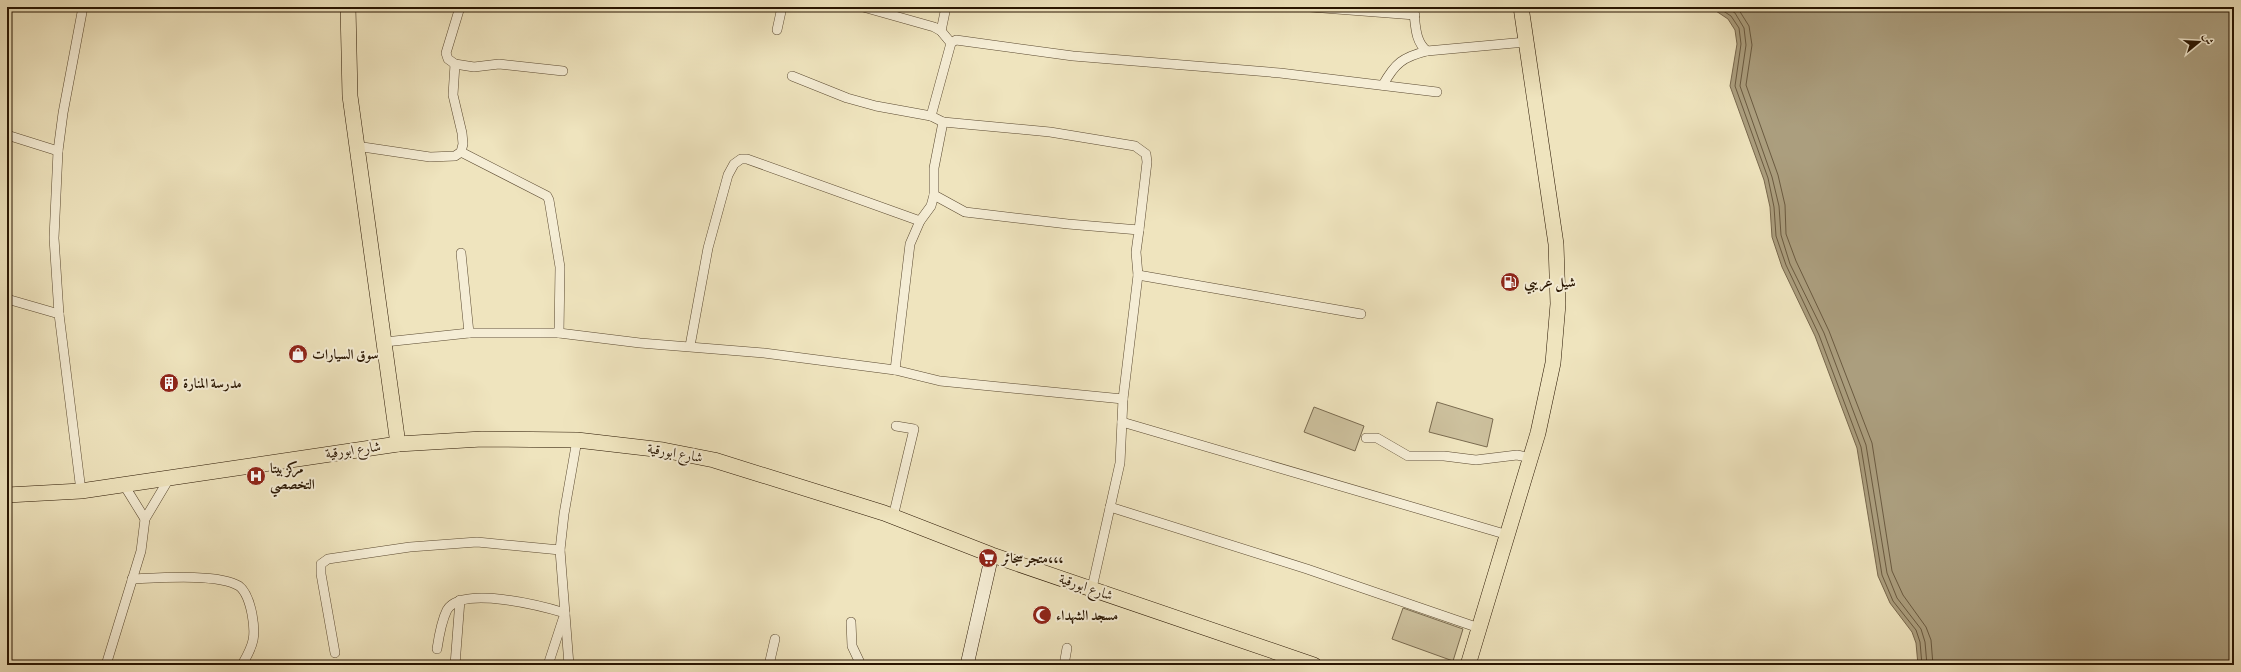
<svg xmlns="http://www.w3.org/2000/svg" width="2241" height="672" font-family="Alegreya,Amiri,serif">
<rect width="100%" height="100%" fill="#efe4be"/>
<filter id="stains"><feTurbulence type="fractalNoise" baseFrequency=".005" numOctaves="4"/><feColorMatrix values="0 0 0 0 .2 0 0 0 0 .09 0 0 0 0 .02 0 0 0 .5 -.17"/></filter>
<radialGradient id="worn" r=".72"><stop offset=".6" stop-color="#630" stop-opacity="0"/><stop offset="1" stop-color="#630" stop-opacity=".3"/></radialGradient>
<g fill="#cdc19e" stroke="#7a6b50">
<path d="M1437 402 1493 419 1487 447 1429 432Z"/>
<path d="M1314 407 1364 426 1355 451 1304 432Z"/>
<path d="M1403 608 1463 629 1453 661 1392 639Z"/>
</g>
<path fill="#ab9e7e" stroke="#77674c" d="M1710 7H2234V665H1918L1916 643 1912 632 1890 603 1878 576 1857 448 1815 336 1782 267 1772 237 1770 207 1764 180 1730 86 1737 44 1735 30 1728 19Z"/>
<g fill="none" stroke-linecap="round" stroke-linejoin="round">
<g stroke="#6a5a40" stroke-width="1">
<path d="M1717 7 1731 16 1739 28 1741 44 1735 86 1768 178 1774 207 1776 236 1786 265 1819 335 1861 447 1882 575 1893 601 1916 630 1920 642 1922 665"/>
<path d="M1726 7 1735 13 1744 28 1746 45 1740 86 1772 177 1779 206 1781 235 1790 264 1824 333 1866 445 1887 573 1897 598 1921 629 1925 642 1927 665"/>
<path d="M1737 7 1749 26 1752 45 1746 85 1778 175 1785 205 1786 234 1796 261 1829 331 1872 443 1892 571 1903 595 1926 627 1931 640 1933 665"/>
</g>
<defs>
<g id="minor">
<path d="M460 7 446 53 448 59 455 64 474 67 499 64 563 71"/>
<path d="M863 7 934 27 941 31 951 43 931 116 943 122 934 168V195L965 212 1068 224 1139 230 1136 252 1138 275 1123 399 1120 463 1092 588"/>
<path d="M1310 7 1415 15"/>
<path d="M1413 7C1416 23 1414 41 1427 51L1526 42"/>
<path d="M777 30 782 7"/>
<path d="M941 31 946 7"/>
<path d="M951 43 956 40 1073 56 1280 73 1437 92"/>
<path d="M792 76 847 98 876 106 931 116"/>
<path d="M1383 85C1395 63 1403 57 1427 51"/>
<path d="M943 122 1050 132 1135 146 1146 154 1147 162 1139 230"/>
<path d="M7 135 58 151"/>
<path d="M356 146 430 157 455 156 461 152 463 144 462 133 453 95 455 64"/>
<path d="M461 152 547 196 549 200 560 267 559 333"/>
<path d="M461 253 469 333"/>
<path d="M1138 275 1361 314"/>
<path d="M7 299 59 314"/>
<path d="M385 342 469 333H559L640 343 764 353 895 370 940 381 1123 399"/>
<path d="M690 346 708 248 728 175 734 164 741 159H747L920 221"/>
<path d="M895 370 910 244 920 221 931 206 934 195"/>
<path d="M1122 422 1508 535"/>
<path d="M1366 438H1377L1408 456H1444L1476 460 1517 455 1531 458"/>
<path d="M124 485 145 519"/>
<path d="M81 491 59 314 54 238 58 151 63 113 83 7"/>
<path d="M1110 507 1307 569 1479 628"/>
<path d="M893 517 914 429 896 426"/>
<path d="M132 579C156 578 219 573 239 586 247 592 250 604 252 614 256 636 254 644 243 663"/>
<path d="M851 622 852 646 861 665"/>
<path d="M437 649C439 636 441 622 447 610 462 585 542 606 565 613L548 665"/>
<path d="M335 653 321 574V564L328 559 410 547 477 542 560 550"/>
<path d="M106 665 141 551 145 519 170 477"/>
<path d="M455 665 460 600"/>
<path d="M569 665 560 550 564 514 577 440"/>
<path d="M769 665 775 639"/>
<path d="M1064 665 1067 648"/>
</g>
<path id="secondary" d="M967 665 992 555"/>
<g id="primary">
<path d="M348 7 350 96 398 444"/>
<path d="M7 495 81 491 398 444 482 439 577 440 663 450 714 460 884 513 992 555 1314 665"/>
<path d="M1468 665 1538 433 1553 363 1558 304 1556 244 1521 7"/>
</g>
</defs>
<use href="#minor" stroke="#5a4930" stroke-width="10"/>
<use href="#secondary" stroke="#281501" stroke-width="14"/>
<use href="#primary" stroke="#281501" stroke-width="16"/>
<use href="#minor" stroke="#f5edd5" stroke-width="9"/>
<use href="#secondary" stroke="#f5edd5" stroke-width="13"/>
<use href="#primary" stroke="#efe4be" stroke-width="15"/>
</g>
<defs>
<symbol id="fuel-disc" viewBox="-11 -11 22 22"><circle r="9.5" fill="#8f2418" stroke="#f5edd5"/><path d="M-5.5-6h7V0h2V4h1.3V-2.5L3-4.5l.8-.8L6-3V5H2.5V1h-1V6h-7ZM-4.2-4.7v3.2H.2V-4.7Z" fill="#fff"/></symbol>
<symbol id="shop-disc" viewBox="-11 -11 22 22"><circle r="9.5" fill="#8f2418" stroke="#f5edd5"/><path d="M-5-2.5h2.3a2.7 3.5 0 0 1 5.4 0H5L5.5 6h-11ZM-1.5-2.5h3a1.5 2.3 0 0 0-3 0Z" fill="#fff"/></symbol>
<symbol id="building-disc" viewBox="-11 -11 22 22"><circle r="9.5" fill="#8f2418" stroke="#f5edd5"/><path d="M-4-6H4V6H1V3H-1V6H-4ZM-2.5-4.3h1.7v1.8h-1.7ZM.8-4.3h1.7v1.8H.8ZM-2.5-1h1.7V.8h-1.7ZM.8-1h1.7V.8H.8Z" fill="#fff"/></symbol>
<symbol id="hospital-disc" viewBox="-11 -11 22 22"><circle r="9.5" fill="#8f2418" stroke="#f5edd5"/><path d="M-5-5h3v3.5h4V-5h3V5h-3V1.5h-4V5h-3Z" fill="#fff"/></symbol>
<symbol id="supermarket-disc" viewBox="-11 -11 22 22"><circle r="9.5" fill="#8f2418" stroke="#f5edd5"/><path d="M-6-5.5h2.5l.6 2H6L4.5 2H-2.5L-4.4-4H-6ZM-1.5 3.2a1.3 1.3 0 1 0 .1 0ZM3 3.2a1.3 1.3 0 1 0 .1 0Z" fill="#fff"/></symbol>
<symbol id="mosque-disc" viewBox="-11 -11 22 22"><circle r="9.5" fill="#8f2418" stroke="#f5edd5"/><path d="M3.5-4.9A6 6 0 1 0 3.5 4.9A5 5 0 1 1 3.5-4.9Z" fill="#fff"/></symbol>
</defs>
<g fill-rule="evenodd">
<use href="#fuel-disc" x="1499" y="271" width="22" height="22"/>
<use href="#shop-disc" x="287" y="343" width="22" height="22"/>
<use href="#building-disc" x="158" y="372" width="22" height="22"/>
<use href="#hospital-disc" x="245" y="465" width="22" height="22"/>
<use href="#supermarket-disc" x="977" y="547" width="22" height="22"/>
<use href="#mosque-disc" x="1031" y="604" width="22" height="22"/>
</g>
<g text-anchor="middle" dominant-baseline="central" stroke-width="4" stroke-linejoin="round" paint-order="stroke">
<g font-size="14" font-weight="bold" fill="#281501" stroke="#f5edd5" text-anchor="start">
<text x="1524" y="282">شيل عريبي</text>
<text x="312" y="354">سوق السيارات</text>
<text x="183" y="383">مدرسة المنارة</text>
<text x="270" y="468">مركز بيتا<tspan x="270" dy="16">التخصصي</tspan></text>
<text x="1002" y="558">متجر سجائر،،،</text>
<text x="1056" y="615">مسجد الشهداء</text>
</g>
<g font-size="14" fill="#281501" stroke="#f5edd5">
<text transform="translate(353 450) rotate(-8)">شارع ابورقية</text>
<text transform="translate(675 453) rotate(10)">شارع ابورقية</text>
<text transform="translate(1086 587) rotate(19)">شارع ابورقية</text>
</g>
</g>
<rect width="2241" height="672" fill="none" stroke="#efe4be" stroke-width="24"/>
<rect x="8" y="8" width="2225" height="656" fill="none" stroke="#281501" stroke-width="2"/>
<rect x="12" y="12" width="2217" height="648" fill="none" stroke="#281501"/>
<g transform="translate(2199 42) rotate(72)" stroke="#f5edd5" stroke-width="3" paint-order="stroke">
<path d="M0-3L7 15L0 10L-7 15Z" fill="#281501"/>
<text y="-6" font-size="11" font-weight="bold" text-anchor="middle" fill="#281501">ش</text>
</g>
<rect width="100%" height="100%" filter="url(#stains)"/>
<rect width="100%" height="100%" fill="url(#worn)"/>
</svg>
